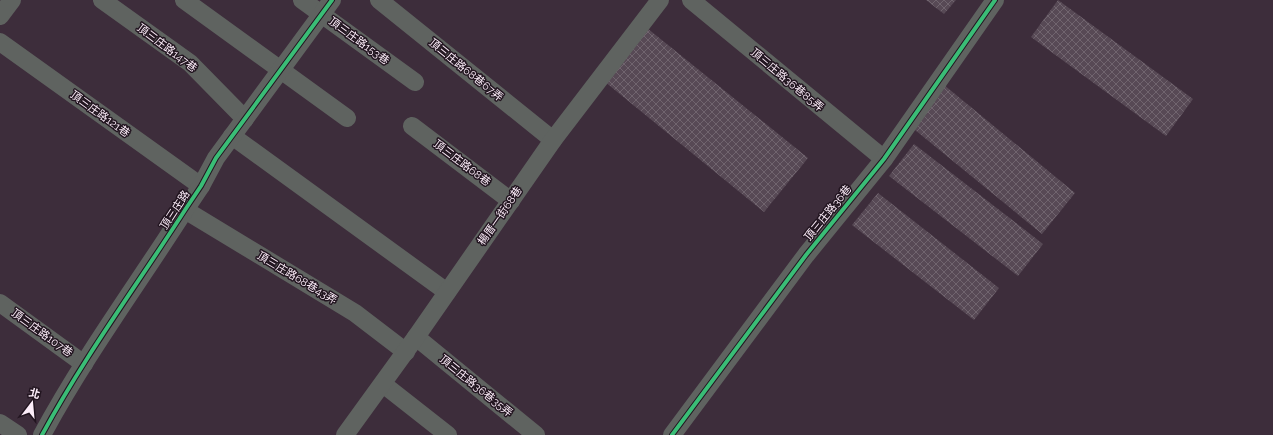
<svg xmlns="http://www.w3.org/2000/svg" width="1273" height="435" font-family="Raleway,'Noto Sans TC',sans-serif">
<defs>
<pattern id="building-cross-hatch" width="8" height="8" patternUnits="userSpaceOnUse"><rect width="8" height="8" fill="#574955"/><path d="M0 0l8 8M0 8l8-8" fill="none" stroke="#70646e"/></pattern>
</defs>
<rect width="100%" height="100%" fill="#3d2d3b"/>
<g fill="url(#building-cross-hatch)">
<path d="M926 0H956L944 14Z"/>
<path d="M1058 0 1193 99 1166 136 1031 37Z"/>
<path d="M642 24 808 158 764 212 599 77Z"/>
<path d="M938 80 1075 193 1042 234 904 121Z"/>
<path d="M914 144 1043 244 1018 276 889 176Z"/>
<path d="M878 193 999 288 974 320 852 225Z"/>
</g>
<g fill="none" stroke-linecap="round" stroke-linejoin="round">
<g stroke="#5f6360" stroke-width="18">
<path d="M102 0 190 63 245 119"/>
<path d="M184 0 347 118"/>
<path d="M302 0 415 82"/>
<path d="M379 0 553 140"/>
<path d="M691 0 884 159"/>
<path d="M0 16 12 0"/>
<path d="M0 42 201 186"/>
<path d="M412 126 511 201"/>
<path d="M232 136 447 292"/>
<path d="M185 210 355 313 406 352"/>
<path d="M0 303 84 364"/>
<path d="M416 337 536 435"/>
<path d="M383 384 448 435"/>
<path d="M0 423 18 435"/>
<path d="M42 435C84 357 137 285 185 210L201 186 216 158 332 0"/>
<path d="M345 435 416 337 553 140 660 0"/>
<path d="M672 435 806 255 884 159 995 0"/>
</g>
<defs>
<g id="cycleway">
<path d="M42 435C84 357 137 285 185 210L201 186 216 158 332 0"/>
<path d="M672 435 806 255 884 159 995 0"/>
</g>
</defs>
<use href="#cycleway" stroke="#221520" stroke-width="6"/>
<use href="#cycleway" stroke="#3abd76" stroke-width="4"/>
</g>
<g text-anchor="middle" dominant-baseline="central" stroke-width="3" stroke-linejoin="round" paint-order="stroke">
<g font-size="11" fill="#fdeefa" stroke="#221520">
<text transform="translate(359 41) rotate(36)">頂三庄路153巷</text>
<text transform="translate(167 48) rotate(37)">頂三庄路147巷</text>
<text transform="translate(466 70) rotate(39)">頂三庄路68巷67弄</text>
<text transform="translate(787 80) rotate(40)">頂三庄路36巷85弄</text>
<text transform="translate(100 114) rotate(36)">頂三庄路121巷</text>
<text transform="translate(462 163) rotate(37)">頂三庄路68巷</text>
<text transform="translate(175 210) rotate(-57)">頂三庄路</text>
<text transform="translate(828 213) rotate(-51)">頂三庄路36巷</text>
<text transform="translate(500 216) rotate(-55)">楊厝一街68巷</text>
<text transform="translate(297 278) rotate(31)">頂三庄路68巷43弄</text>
<text transform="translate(42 333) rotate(36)">頂三庄路107巷</text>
<text transform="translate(476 386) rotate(39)">頂三庄路36巷35弄</text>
</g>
</g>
<g transform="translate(32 403) rotate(16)" stroke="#221520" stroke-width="3" paint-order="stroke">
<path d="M0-3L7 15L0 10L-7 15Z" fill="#fdeefa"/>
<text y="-6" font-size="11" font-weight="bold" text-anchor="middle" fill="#fdeefa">北</text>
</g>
</svg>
